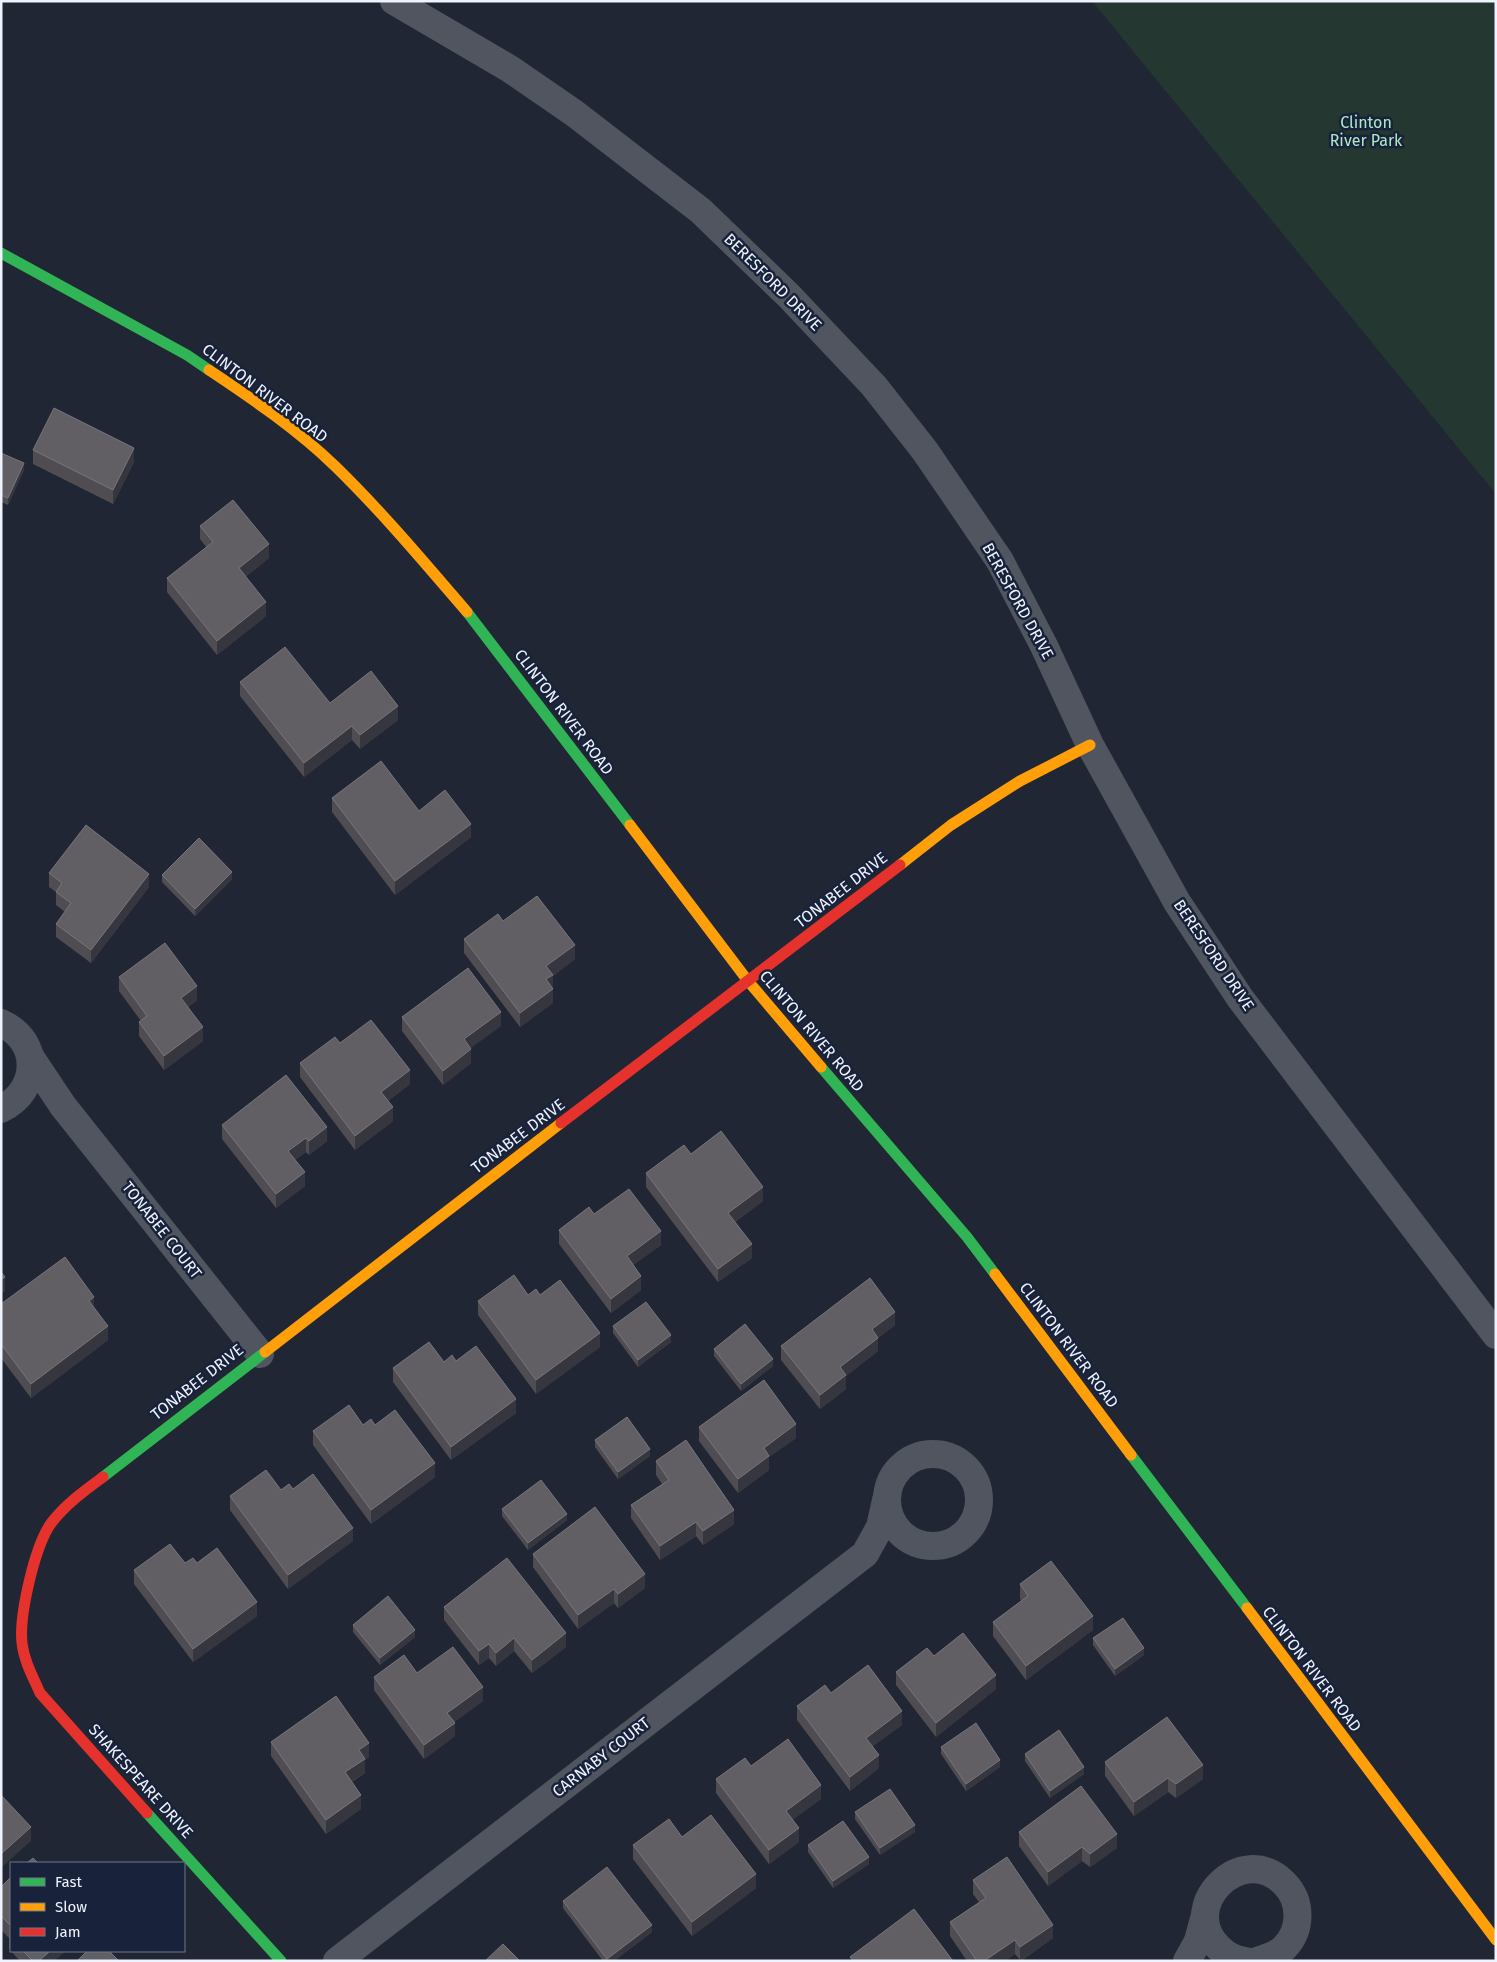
<svg xmlns="http://www.w3.org/2000/svg" width="1497" height="1962" font-family="'Fira Sans',sans-serif">
<rect width="100%" height="100%" fill="#202633"/>
<path fill="#243730" d="M1092 1H1496V494Z"/>
<g fill="none" stroke-linecap="round" stroke-linejoin="round">
<g stroke="#50555f" stroke-width="28">
<path d="M394 1 510 69 574 113 701 211 789 296 874 386 925 451 1000 561 1044 646 1090 745 1177 902 1240 998 1496 1335"/>
<path d="M1 1023C41 1041 40 1090 1 1109"/>
<path d="M31 1058 63 1106 260 1354"/>
<circle cx="933" cy="1500" r="46"/>
<path d="M337 1961 865 1554 880 1527 886 1500"/>
<path d="M1187 1961 1198 1941 1205 1915"/>
<path d="M1245 1961C1235 1960 1226 1955 1219 1948 1176 1907 1242 1840 1284 1883 1302 1901 1302 1930 1284 1948 1277 1955 1267 1958 1257 1961"/>
</g>
<g stroke="#30b455" stroke-width="11">
<path d="M1 253 187 355 209 370"/>
<path d="M467 612 630 825"/>
<path d="M821 1067 967 1237 995 1274"/>
<path d="M1131 1455 1247 1608"/>
<path d="M103 1477 265 1352"/>
<path d="M147 1813 281 1961"/>
</g>
<g stroke="#ff9f0a" stroke-width="11">
<path d="M209 370C254 400 298 430 336 467 383 513 424 562 467 612"/>
<path d="M630 825 748 981 821 1067"/>
<path d="M900 865 951 825 1020 781 1090 745"/>
<path d="M995 1274 1131 1455"/>
<path d="M265 1352 561 1123"/>
<path d="M1247 1608 1496 1940"/>
</g>
<g stroke="#e5322d" stroke-width="11">
<path d="M561 1123 900 865"/>
<path d="M103 1477C84 1491 66 1504 52 1522 35 1544 19 1615 22 1643 24 1661 33 1677 40 1693L147 1813"/>
</g>
</g>
<g fill="#504d52">
<path d="M33 450 134 462 113 504 33 464Z"/>
<path d="M1 453 24 470 8 505 1 502Z"/>
<path d="M200 526 269 558 245 577 266 616 217 655 167 592V578L207 548 200 539Z"/>
<path d="M240 682 330 703 398 720 360 749 352 740 304 777 240 696Z"/>
<path d="M332 798 419 811 471 837 395 895 332 812Z"/>
<path d="M49 873 149 887 91 963 56 937V924L65 912 56 905V892L49 887Z"/>
<path d="M162 875 232 879 195 916 162 882Z"/>
<path d="M503 921 575 959 553 976V1003L520 1027 464 953V939Z"/>
<path d="M119 977 197 1000 188 1007 203 1041 164 1070 139 1036V1022L141 1021 119 991Z"/>
<path d="M402 1017 501 1026 470 1048 471 1063 443 1085 402 1031Z"/>
<path d="M340 1043 410 1084 388 1101 393 1121 355 1150 300 1077V1063Z"/>
<path d="M222 1125 327 1141 309 1155 306 1152 295 1160 305 1186 276 1208 222 1139Z"/>
<path d="M691 1154 763 1201 735 1222 752 1258 718 1282 646 1187V1173Z"/>
<path d="M594 1214 661 1245 633 1265 641 1290 611 1313 559 1244V1230Z"/>
<path d="M540 1295 600 1347 536 1394 478 1315V1301Z"/>
<path d="M1 1304 94 1307 108 1340 31 1398 1 1358Z"/>
<path d="M895 1325 878 1338V1351L846 1376V1389L820 1409 781 1360V1346Z"/>
<path d="M613 1326 671 1342 638 1367 613 1333Z"/>
<path d="M714 1349 773 1366 741 1391 714 1356Z"/>
<path d="M456 1361 516 1413 451 1460 393 1382V1368Z"/>
<path d="M363 1425H375L435 1477 371 1524 313 1445V1431Z"/>
<path d="M699 1427 796 1438 769 1457V1470L738 1493 699 1441Z"/>
<path d="M595 1440 650 1456 618 1479 595 1447Z"/>
<path d="M656 1461 734 1524 703 1545 696 1536 660 1560 631 1518V1505L662 1484 656 1475Z"/>
<path d="M293 1489 353 1541 288 1589 230 1510V1496Z"/>
<path d="M502 1509 567 1520 528 1550 502 1516Z"/>
<path d="M533 1554 645 1588 618 1608 614 1603 578 1629 533 1567Z"/>
<path d="M185 1563H197L257 1616 193 1662 134 1584V1570Z"/>
<path d="M1020 1584 1093 1630 1026 1680 993 1636V1622L1021 1601 1020 1598Z"/>
<path d="M444 1607 566 1647 532 1673 514 1651 496 1666 489 1658 479 1665 444 1620Z"/>
<path d="M353 1625 415 1637 380 1665 353 1632Z"/>
<path d="M1093 1638 1144 1655 1115 1676 1093 1645Z"/>
<path d="M896 1672 996 1689 936 1737 896 1685Z"/>
<path d="M417 1673 483 1701 454 1722 455 1736 424 1759 374 1690V1677Z"/>
<path d="M831 1693 902 1725 873 1746 879 1768 850 1791 797 1720V1706Z"/>
<path d="M271 1742 369 1757 365 1760V1773L352 1782 361 1809 326 1834 271 1756Z"/>
<path d="M941 1747 1000 1767 966 1791 941 1754Z"/>
<path d="M1025 1754 1084 1774 1050 1798 1025 1761Z"/>
<path d="M1105 1762 1203 1779 1176 1798 1168 1792 1134 1816 1105 1776Z"/>
<path d="M751 1766 821 1799 792 1820 799 1842 769 1864 716 1793V1779Z"/>
<path d="M855 1812 915 1832 880 1855 855 1819Z"/>
<path d="M1019 1832 1117 1848 1090 1867 1082 1861 1048 1886 1019 1846Z"/>
<path d="M682 1837 756 1888 692 1936 633 1859V1845Z"/>
<path d="M808 1845 869 1864 833 1888 808 1852Z"/>
<path d="M11 1877V1951H65L54 1961H20L9 1949V1938L1 1930V1887Z"/>
<path d="M973 1880 1053 1938 1021 1961 1015 1954 1005 1961H967L950 1936V1922L979 1902 973 1894Z"/>
<path d="M563 1901 652 1932 614 1961H603L563 1908Z"/>
</g>
<g fill="#36363e">
<path d="M134 448V462L113 504V490Z"/>
<path d="M24 463V470L8 505V498Z"/>
<path d="M269 544V558L239 582V568Z"/>
<path d="M266 602V616L217 655V641Z"/>
<path d="M398 706V720L360 749V735Z"/>
<path d="M352 726V740L304 777V763Z"/>
<path d="M471 824V837L395 895V881Z"/>
<path d="M232 872V879L195 916V909Z"/>
<path d="M149 874V887L91 963V950Z"/>
<path d="M575 945V959L553 976V988L546 993V966Z"/>
<path d="M197 986V1000L181 1012V998Z"/>
<path d="M553 989V1003L520 1027V1013Z"/>
<path d="M501 1012V1026L464 1053V1039Z"/>
<path d="M203 1027V1041L164 1070V1056Z"/>
<path d="M471 1049V1063L443 1085V1071Z"/>
<path d="M410 1070V1084L381 1106V1092Z"/>
<path d="M393 1107V1121L355 1150V1136Z"/>
<path d="M327 1127V1141L309 1155V1141Z"/>
<path d="M306 1138V1152L288 1165V1151Z"/>
<path d="M305 1172V1186L276 1208V1194Z"/>
<path d="M763 1187V1201L728 1227V1213Z"/>
<path d="M661 1231V1245L627 1270V1256Z"/>
<path d="M752 1244V1258L718 1282V1269Z"/>
<path d="M641 1276V1290L611 1313V1299Z"/>
<path d="M5 1277V1291L1 1294V1280Z"/>
<path d="M94 1297V1310L89 1301Z"/>
<path d="M895 1312V1325L878 1338V1351L846 1376V1389L820 1409V1395L840 1367 872 1329Z"/>
<path d="M108 1326V1340L31 1398V1384Z"/>
<path d="M600 1333V1347L536 1394V1380Z"/>
<path d="M671 1335V1342L638 1367V1360Z"/>
<path d="M773 1359V1366L741 1391V1384Z"/>
<path d="M516 1399V1413L451 1460V1447Z"/>
<path d="M796 1424V1438L769 1457V1470L738 1493V1479L764 1448Z"/>
<path d="M650 1449V1456L618 1479V1472Z"/>
<path d="M435 1463V1477L371 1524V1510Z"/>
<path d="M734 1510V1524L703 1545V1531Z"/>
<path d="M567 1514V1520L528 1550V1543Z"/>
<path d="M696 1522V1536L660 1560V1546Z"/>
<path d="M353 1528V1541L288 1589V1575Z"/>
<path d="M645 1574V1588L618 1608V1594Z"/>
<path d="M614 1589V1603L578 1629V1615Z"/>
<path d="M257 1602V1616L193 1662V1649Z"/>
<path d="M1093 1616V1630L1026 1680V1666Z"/>
<path d="M415 1630V1637L380 1665V1658Z"/>
<path d="M566 1633V1647L532 1673V1660Z"/>
<path d="M514 1638V1651L496 1666V1653Z"/>
<path d="M489 1644V1658L479 1665V1651Z"/>
<path d="M1144 1648V1655L1115 1676V1669Z"/>
<path d="M996 1675V1689L936 1737V1723Z"/>
<path d="M483 1687V1701L447 1727V1713Z"/>
<path d="M902 1711V1725L866 1751V1738Z"/>
<path d="M455 1723V1736L424 1759V1745Z"/>
<path d="M369 1743V1757L365 1760V1773L345 1786V1772L359 1750Z"/>
<path d="M879 1755V1768L850 1791V1777Z"/>
<path d="M1000 1760V1767L966 1791V1784Z"/>
<path d="M1203 1765V1779L1176 1798V1784Z"/>
<path d="M1084 1767V1774L1050 1798V1791Z"/>
<path d="M1168 1778V1792L1134 1816V1802Z"/>
<path d="M821 1785V1799L786 1825V1811Z"/>
<path d="M361 1795V1809L326 1834V1820Z"/>
<path d="M915 1825V1832L880 1855V1848Z"/>
<path d="M31 1827V1841L1 1868V1854Z"/>
<path d="M799 1828V1842L769 1864V1850Z"/>
<path d="M1117 1834V1848L1090 1867V1854Z"/>
<path d="M1082 1847V1861L1048 1886V1872Z"/>
<path d="M869 1857V1864L833 1888V1881Z"/>
<path d="M756 1874V1888L692 1936V1922Z"/>
<path d="M652 1925V1932L614 1961H607V1959Z"/>
<path d="M1053 1925V1938L1020 1961V1947Z"/>
<path d="M1015 1940V1954L1005 1961H984Z"/>
<path d="M50 1951H65L54 1961H39Z"/>
</g>
<g fill="#615f64" stroke="#77767c">
<path d="M54 408 134 448 113 490 33 450Z"/>
<path d="M1 453 24 463 8 498 1 495Z"/>
<path d="M233 500 269 544 239 568 266 602 217 641 167 578 213 542 200 526Z"/>
<path d="M285 647 330 703 371 671 398 706 360 735 352 726 304 763 240 682Z"/>
<path d="M381 761 419 811 445 790 471 824 395 881 332 798Z"/>
<path d="M86 825 149 874 91 950 56 924 71 903 56 892 62 883 49 873Z"/>
<path d="M199 838 232 872 195 909 162 875Z"/>
<path d="M537 896 575 945 546 966 553 975 546 979 553 989 520 1013 464 939 498 914 503 921Z"/>
<path d="M165 943 197 986 181 998 203 1027 164 1056 139 1022 147 1016 119 977Z"/>
<path d="M468 968 501 1012 464 1039 471 1049 443 1071 402 1017Z"/>
<path d="M371 1020 410 1070 381 1092 393 1107 355 1136 300 1063 335 1037 340 1043Z"/>
<path d="M286 1075 327 1127 309 1141 306 1138 288 1151 305 1172 276 1194 222 1125Z"/>
<path d="M721 1131 763 1187 728 1213 752 1244 718 1269 646 1173 684 1145 691 1154Z"/>
<path d="M629 1189 661 1231 627 1256 641 1276 611 1299 559 1230 589 1207 594 1214Z"/>
<path d="M65 1257 94 1297 89 1301 108 1326 31 1384 1 1344V1304Z"/>
<path d="M1 1272 5 1277 1 1280Z"/>
<path d="M514 1275 528 1295 536 1289 540 1295 560 1280 600 1333 536 1380 478 1301Z"/>
<path d="M870 1278 895 1312 872 1329 878 1338 840 1367 846 1375 820 1395 781 1346Z"/>
<path d="M646 1302 671 1335 638 1360 613 1326Z"/>
<path d="M745 1324 773 1359 741 1384 714 1349Z"/>
<path d="M429 1342 444 1362 452 1355 456 1361 476 1346 516 1399 451 1447 393 1368Z"/>
<path d="M764 1380 796 1424 764 1448 769 1456 738 1479 699 1427Z"/>
<path d="M349 1405 363 1425 371 1419 375 1425 395 1410 435 1463 371 1510 313 1431Z"/>
<path d="M627 1417 650 1449 618 1472 595 1440Z"/>
<path d="M686 1440 734 1510 703 1531 696 1522 660 1546 631 1505 669 1480 656 1461Z"/>
<path d="M266 1470 281 1490 289 1484 293 1489 313 1474 353 1528 288 1575 230 1496Z"/>
<path d="M541 1480 567 1514 528 1543 502 1509Z"/>
<path d="M595 1507 645 1574 618 1594 614 1589 578 1615 533 1554Z"/>
<path d="M170 1544 185 1563 193 1558 197 1563 217 1548 257 1602 193 1649 134 1570Z"/>
<path d="M507 1558 566 1633 532 1660 514 1638 496 1653 489 1644 479 1651 444 1607Z"/>
<path d="M1051 1561 1093 1616 1026 1666 993 1622 1028 1596 1020 1584Z"/>
<path d="M388 1596 415 1630 380 1658 353 1625Z"/>
<path d="M1123 1618 1144 1648 1115 1669 1093 1638Z"/>
<path d="M963 1633 996 1675 936 1723 896 1672 927 1648 934 1656Z"/>
<path d="M453 1647 483 1687 447 1713 455 1723 424 1745 374 1677 404 1655 417 1673Z"/>
<path d="M868 1665 902 1711 866 1738 879 1755 850 1777 797 1706 825 1685 831 1693Z"/>
<path d="M336 1696 369 1743 359 1750 365 1759 345 1772 361 1795 326 1820 271 1742Z"/>
<path d="M1167 1717 1203 1765 1176 1784 1168 1778 1134 1802 1105 1762Z"/>
<path d="M976 1723 1000 1760 966 1784 941 1747Z"/>
<path d="M1059 1730 1084 1767 1050 1791 1025 1754Z"/>
<path d="M788 1739 821 1785 786 1811 799 1828 769 1850 716 1779 745 1758 751 1766Z"/>
<path d="M1081 1786 1117 1834 1090 1854 1082 1847 1048 1872 1019 1832Z"/>
<path d="M890 1789 915 1825 880 1848 855 1812Z"/>
<path d="M1 1795 31 1827 1 1854Z"/>
<path d="M711 1815 756 1874 692 1922 633 1845 669 1819 682 1837Z"/>
<path d="M843 1821 869 1857 833 1881 808 1845Z"/>
<path d="M1007 1857 1053 1925 1020 1947 1015 1940 984 1961H977L950 1922 986 1898 973 1880Z"/>
<path d="M33 1858 38 1863H27Z"/>
<path d="M607 1867 652 1925 607 1959 563 1901Z"/>
<path d="M11 1877V1926L1 1916V1887Z"/>
<path d="M914 1909 953 1961H853L850 1957Z"/>
<path d="M503 1944 520 1961H485Z"/>
<path d="M23 1951H50L39 1961H33Z"/>
<path d="M87 1951H109L119 1961H77Z"/>
</g>
<g text-anchor="middle" dominant-baseline="central" stroke-width="5" stroke-linejoin="round" paint-order="stroke">
<g font-size="16" fill="#aee9c7" stroke="#18233b">
<text x="1366" y="122">Clinton<tspan x="1366" dy="18">River Park</tspan></text>
</g>
<g font-size="16" fill="#eef3fd" stroke="#18233b">
<text transform="translate(773 282) rotate(45)">BERESFORD DRIVE</text>
<text transform="translate(265 393) rotate(37)">CLINTON RIVER ROAD</text>
<text transform="translate(1018 601) rotate(61)">BERESFORD DRIVE</text>
<text transform="translate(564 712) rotate(53)">CLINTON RIVER ROAD</text>
<text transform="translate(841 890) rotate(-38)">TONABEE DRIVE</text>
<text transform="translate(1214 955) rotate(56)">BERESFORD DRIVE</text>
<text transform="translate(812 1031) rotate(50)">CLINTON RIVER ROAD</text>
<text transform="translate(518 1136) rotate(-37)">TONABEE DRIVE</text>
<text transform="translate(162 1230) rotate(52)">TONABEE COURT</text>
<text transform="translate(1069 1345) rotate(53)">CLINTON RIVER ROAD</text>
<text transform="translate(197 1382) rotate(-38)">TONABEE DRIVE</text>
<text transform="translate(1312 1669) rotate(53)">CLINTON RIVER ROAD</text>
<text transform="translate(601 1757) rotate(-38)">CARNABY COURT</text>
<text transform="translate(141 1781) rotate(48)">SHAKESPEARE DRIVE</text>
</g>
</g>
<rect width="1497" height="1962" fill="none" stroke="#eef3fd" stroke-width="5"/>
<rect x="10" y="1862" width="175" height="90" fill="#18233b" stroke="#6e7689"/>
<rect x="20" y="1878" width="25" height="8" fill="#30b455" stroke="#6e7689"/>
<text x="55" y="1887" font-size="15" fill="#eef3fd">Fast</text>
<rect x="20" y="1903" width="25" height="8" fill="#ff9f0a" stroke="#6e7689"/>
<text x="55" y="1912" font-size="15" fill="#eef3fd">Slow</text>
<rect x="20" y="1928" width="25" height="8" fill="#e5322d" stroke="#6e7689"/>
<text x="55" y="1937" font-size="15" fill="#eef3fd">Jam</text>
</svg>
